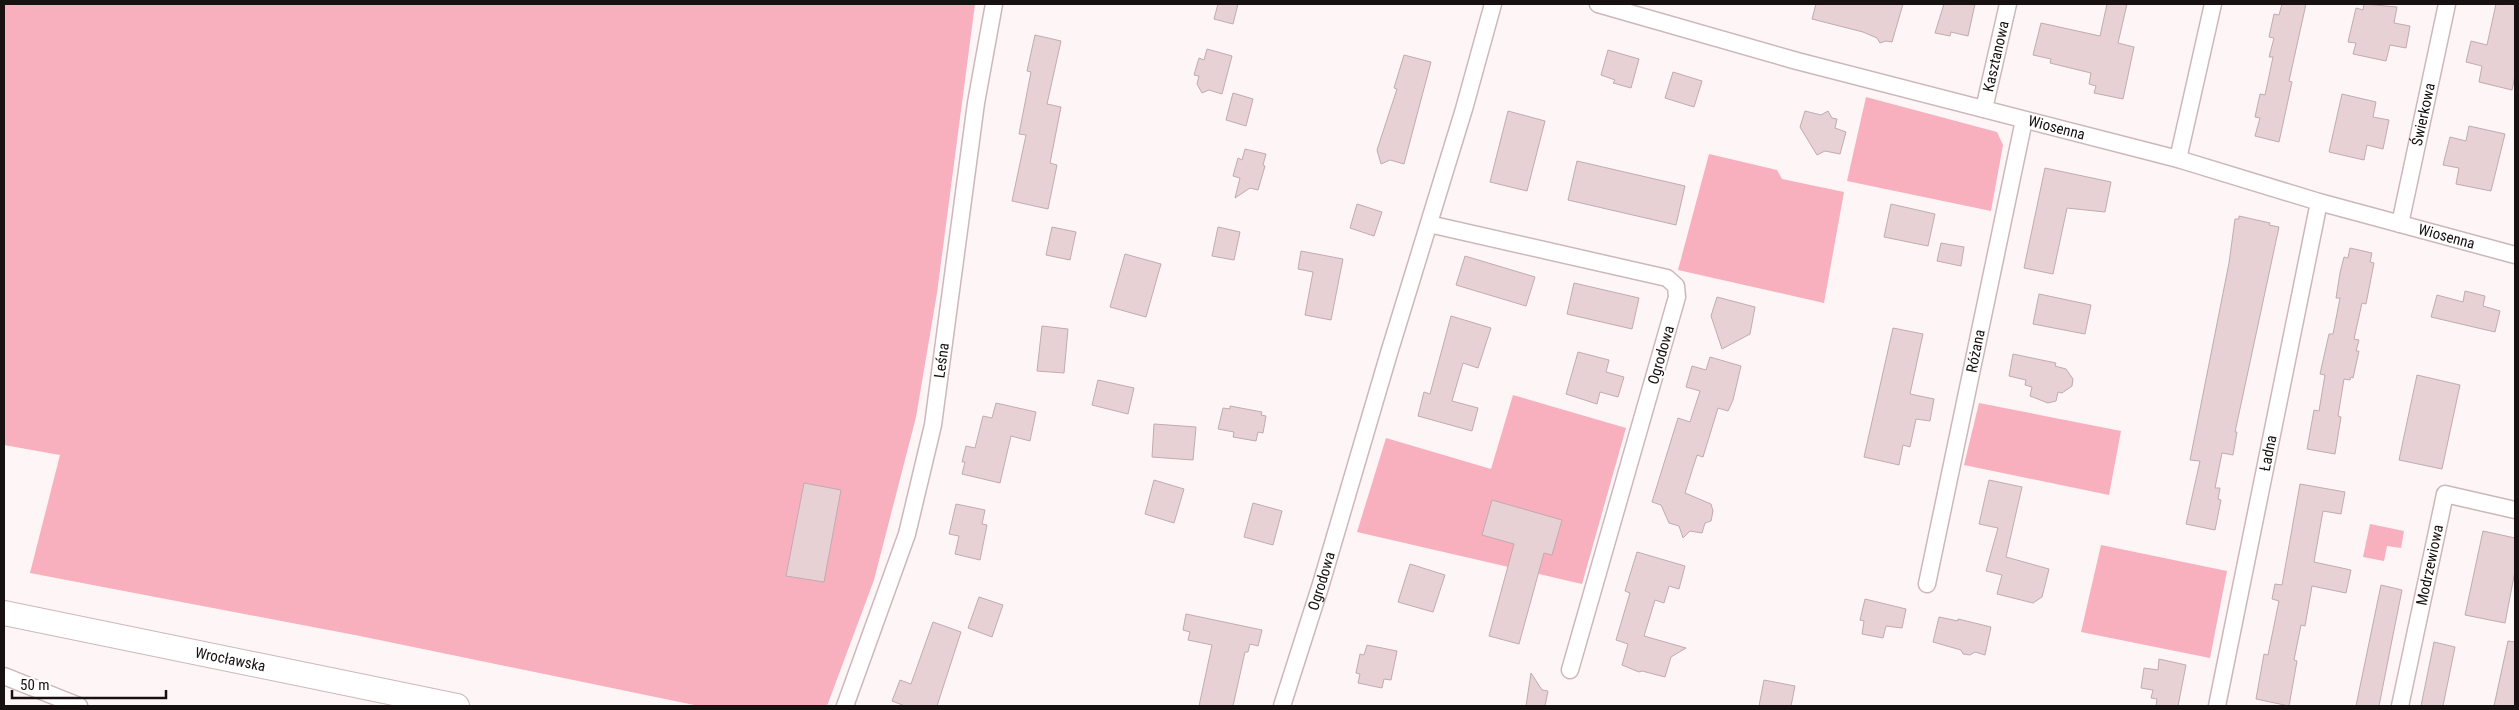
<svg xmlns="http://www.w3.org/2000/svg" width="2519" height="710" font-family="'Roboto Condensed',sans-serif">
<rect width="100%" height="100%" fill="#fef5f6"/>
<g fill="#f8afbe">
<path d="M4 4H975L937 293 916 417 874 580 827 706H699L360 636 30 573 60 455 4 445Z"/>
<path d="M1866 97 1997 132 2003 145 1991 211 1847 181Z"/>
<path d="M1709 154 1777 170 1782 179 1844 192 1824 303 1678 270Z"/>
<path d="M1513 395 1626 428 1582 584 1357 532 1386 438 1491 469Z"/>
<path d="M1979 403 2121 431 2109 495 1964 465Z"/>
<path d="M2370 524 2404 531 2401 548 2387 546 2384 561 2363 557Z"/>
<path d="M2101 545 2227 571 2210 658 2081 632Z"/>
</g>
<g fill="#e8d1d5" stroke="#c1abaf">
<path d="M1218 4H1238L1233 24 1214 19Z"/>
<path d="M1816 4H1903L1892 42 1886 41 1880 43 1877 38 1863 32 1812 19Z"/>
<path d="M1944 4H1975L1968 36 1951 32 1950 36 1935 33Z"/>
<path d="M2107 4H2127L2118 43 2134 47 2123 99 2094 93 2096 86 2089 84 2091 73 2050 63 2051 59 2033 55 2041 23 2100 36Z"/>
<path d="M2282 4H2306L2289 81 2292 82 2279 142 2255 136 2260 118 2255 117 2260 94 2265 95 2273 57H2269L2274 38 2269 37 2274 14 2279 15Z"/>
<path d="M2364 4 2397 7 2394 23 2410 26 2406 48 2390 45 2386 61 2353 54 2356 43 2348 42 2356 8 2363 10Z"/>
<path d="M2496 4H2515V76L2512 90 2479 82 2482 66 2466 62 2471 41 2487 45Z"/>
<path d="M1035 35 1061 41 1047 104 1061 107 1050 163 1057 165 1048 209 1012 201 1026 135 1019 134 1031 72 1027 71Z"/>
<path d="M1207 49 1232 56 1222 94 1209 90 1202 93 1197 84 1199 76 1194 75 1199 58 1204 60Z"/>
<path d="M1608 50 1639 59 1631 88 1613 83 1615 80 1601 75Z"/>
<path d="M1404 55 1431 62 1404 164 1390 160 1381 164 1377 150 1397 89 1394 88Z"/>
<path d="M1673 72 1702 81 1694 107 1665 98Z"/>
<path d="M1233 93 1253 99 1246 126 1226 120Z"/>
<path d="M2342 94 2376 102 2373 117 2389 120 2383 149 2367 145 2364 160 2329 152Z"/>
<path d="M1508 111 1545 121 1527 191 1490 182Z"/>
<path d="M1805 111 1821 115 1828 111 1832 118 1837 119 1835 128 1846 132 1840 154 1825 151 1817 155 1800 127Z"/>
<path d="M2469 126 2505 134 2491 191 2456 184 2459 168 2443 165 2450 137 2466 141Z"/>
<path d="M1245 149 1266 154 1263 165 1265 166 1258 190 1250 188 1235 198 1240 178 1233 176 1238 158 1242 160Z"/>
<path d="M1577 161 1685 186 1676 225 1568 200Z"/>
<path d="M2045 168 2111 182 2105 212 2067 208 2053 274 2024 268Z"/>
<path d="M1357 204 1382 212 1374 236 1350 228Z"/>
<path d="M1891 204 1935 214 1928 246 1884 237Z"/>
<path d="M2239 216 2270 223 2269 225 2279 227 2235 432H2237L2233 455 2222 453 2215 488H2220L2218 499 2221 500 2215 530 2186 524 2200 461 2190 460 2229 263 2235 219H2239Z"/>
<path d="M1052 227 1076 232 1070 260 1046 255Z"/>
<path d="M1218 227 1240 232 1234 260 1212 256Z"/>
<path d="M1941 243 1964 247 1961 266 1937 261Z"/>
<path d="M2350 248 2372 253 2370 262 2374 263 2366 304 2362 303 2354 339 2359 340 2356 351H2359L2353 378 2351 377 2350 380 2344 379 2338 416 2341 417 2335 454 2307 449 2314 410 2319 411 2325 375 2320 374 2329 334H2333L2340 298H2336L2340 273 2344 257 2348 258Z"/>
<path d="M1301 251 1343 259 1331 320 1305 315 1313 272 1298 269Z"/>
<path d="M1125 254 1161 264 1146 317 1110 307Z"/>
<path d="M1465 256 1535 277 1526 306 1456 285Z"/>
<path d="M1574 283 1639 298 1632 329 1567 314Z"/>
<path d="M2465 291 2485 296 2483 306 2500 311 2495 332 2431 317 2437 295 2463 302Z"/>
<path d="M2039 294 2091 305 2085 334 2033 324Z"/>
<path d="M1717 297 1755 307 1750 334 1722 349 1711 316Z"/>
<path d="M1451 316 1491 328 1478 368 1463 363 1452 401 1478 408 1472 431 1418 416 1424 392 1430 394Z"/>
<path d="M1042 326 1068 329 1064 373 1037 371Z"/>
<path d="M1893 328 1923 334 1910 394 1934 399 1930 421 1916 419 1910 447 1903 445 1899 465 1864 457Z"/>
<path d="M1578 352 1609 360 1606 372 1624 377 1618 397 1600 392 1597 404 1566 394Z"/>
<path d="M2013 354 2056 363 2055 366 2066 369 2073 379 2072 386 2062 393 2058 392 2056 401 2048 403 2030 396 2032 387 2025 385 2026 380 2009 376Z"/>
<path d="M1710 357 1741 366 1733 400 1728 411 1718 408 1703 457 1697 455 1685 493 1711 504 1713 511 1711 521 1705 523 1702 533 1690 531 1683 538 1679 526 1669 523 1661 505 1652 502 1678 418 1690 422 1700 391 1686 387 1692 366 1706 370Z"/>
<path d="M2417 375 2460 385 2442 469 2399 460Z"/>
<path d="M1098 380 1134 388 1128 414 1092 405Z"/>
<path d="M996 403 1036 412 1030 441 1011 436 1000 483 962 474 965 462H962L966 446 975 448 983 416 992 418Z"/>
<path d="M1230 406 1262 412 1261 415 1266 416 1263 433 1258 432 1256 441 1233 437 1234 432 1218 429 1223 408 1230 409Z"/>
<path d="M1154 424 1196 427 1193 460 1152 457Z"/>
<path d="M1154 480 1184 489 1174 523 1145 514Z"/>
<path d="M1989 480 2022 487 2006 557 2049 569 2042 597 2033 603 1997 594 2002 575 1986 571 1998 528 1979 524Z"/>
<path d="M804 483 841 490 824 582 786 576Z"/>
<path d="M2300 484 2345 492 2341 514 2323 511 2314 562 2351 570 2346 593 2312 586 2305 626 2301 625 2294 660 2297 661 2289 706 2256 699 2264 654 2268 655 2279 601 2272 599 2275 584 2282 585Z"/>
<path d="M1492 500 1562 520 1552 555 1544 553 1519 644 1489 636 1514 544 1482 535Z"/>
<path d="M1253 503 1282 511 1273 545 1244 537Z"/>
<path d="M956 504 985 510 982 524 987 525 980 560 955 554 959 536 949 534Z"/>
<path d="M2483 531 2515 538V571L2505 623 2465 615Z"/>
<path d="M1637 552 1685 566 1679 589 1669 586 1664 603 1655 600 1644 636 1686 648 1671 657 1665 677 1642 671 1639 672 1622 665 1628 644 1616 640 1630 593 1625 591Z"/>
<path d="M1410 564 1445 575 1433 612 1398 602Z"/>
<path d="M2381 585 2402 590 2393 635 2379 706H2356Z"/>
<path d="M979 597 1003 605 992 637 968 628Z"/>
<path d="M1865 599 1906 609 1902 628 1886 626 1883 638 1862 634 1864 621 1860 620Z"/>
<path d="M1186 614 1262 630 1258 646 1250 644 1248 652H1245L1233 706H1199L1212 645 1188 640 1190 632 1183 630Z"/>
<path d="M1939 617 1958 621V619L1991 627 1985 655 1975 652 1970 655 1963 654 1961 650 1933 642Z"/>
<path d="M933 622 961 632 937 706H905L892 701 900 680 911 684Z"/>
<path d="M2508 641 2515 642V706H2494Z"/>
<path d="M2434 642 2455 647 2443 706H2421Z"/>
<path d="M1367 645 1397 651 1391 680 1384 679 1382 688 1358 683 1360 674 1356 673 1360 654 1364 655Z"/>
<path d="M2159 659 2186 665 2178 706H2156L2157 699 2151 698 2153 690 2141 688 2144 668 2158 670Z"/>
<path d="M1531 673 1542 690 1548 691 1545 706H1526Z"/>
<path d="M1764 680 1795 686 1791 706H1759Z"/>
</g>
<g fill="none" stroke-linecap="round" stroke-linejoin="round">
<defs>
<g id="street">
<path id="s1" d="M1598 4 1797 61 2178 159 2319 202 2515 255"/>
<path id="s2" d="M1984 109 2008 4"/>
<path d="M2178 159 2213 4"/>
<path d="M1429 224 1667 278 1676 286 1677 297 1570 670"/>
<path id="s3" d="M2400 224 2447 4"/>
<path id="s4" d="M1927 584 2024 120"/>
<path d="M4 676 79 706"/>
<path id="s5" d="M845 706 907 534 933 425 976 103 994 4"/>
<path id="s6" d="M1282 706 1321 584 1389 353 1464 109 1493 4"/>
<path id="s7" d="M2217 706 2319 202"/>
<path id="s8" d="M2400 706 2445 494 2515 510"/>
</g>
<g id="secondary">
<path id="s9" d="M4 613 457 706"/>
</g>
</defs>
<use href="#street" stroke="#cdb7bb" stroke-width="19"/>
<use href="#secondary" stroke="#cdb7bb" stroke-width="26"/>
<use href="#street" stroke="#fff" stroke-width="16"/>
<use href="#secondary" stroke="#fff" stroke-width="24"/>
</g>
<g text-anchor="middle" dominant-baseline="central" stroke-width="4" stroke-linejoin="round" paint-order="stroke">
<g font-size="15" fill="#181112" stroke="#fff">
<text stroke="none"><textPath href="#s2" startOffset="54">Kasztanowa</textPath></text>
<text stroke="none"><textPath href="#s3" startOffset="112">Świerkowa</textPath></text>
<text stroke="none"><textPath href="#s1" startOffset="475">Wiosenna</textPath></text>
<text stroke="none"><textPath href="#s1" startOffset="880">Wiosenna</textPath></text>
<text stroke="none"><textPath href="#s4" startOffset="238">Różana</textPath></text>
<text transform="translate(1661 355) rotate(-74)">Ogrodowa</text>
<text stroke="none"><textPath href="#s5" startOffset="360">Leśna</textPath></text>
<text stroke="none"><textPath href="#s7" startOffset="258">Ładna</textPath></text>
<text stroke="none"><textPath href="#s8" startOffset="144">Modrzewiowa</textPath></text>
<text stroke="none"><textPath href="#s6" startOffset="131">Ogrodowa</textPath></text>
<text stroke="none"><textPath href="#s9" startOffset="231">Wrocławska</textPath></text>
</g>
</g>
<rect width="2519" height="710" fill="none" stroke="#181112" stroke-width="10"/>
<path d="M12 690v8h154v-8" fill="none" stroke="#181112" stroke-width="2.5"/>
<text x="20" y="690" font-size="15" fill="#181112" stroke="#ffffff" stroke-width="4" paint-order="stroke">50 m</text>
</svg>
